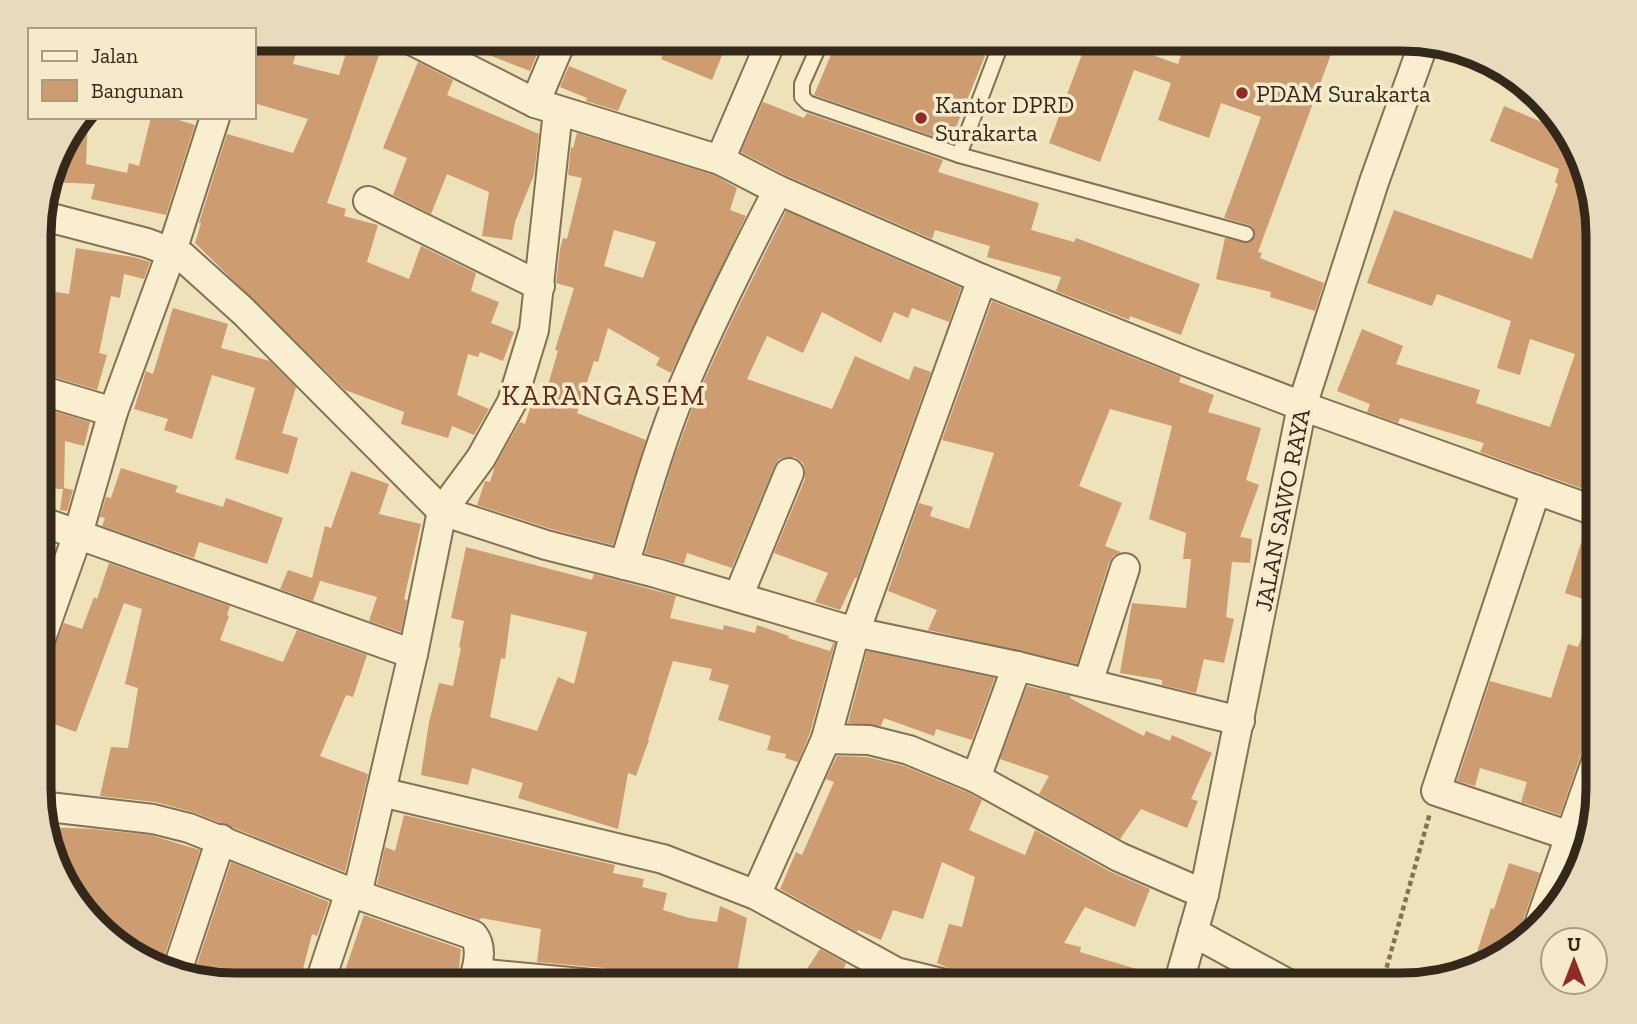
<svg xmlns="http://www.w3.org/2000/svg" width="1637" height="1024" font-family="'Zilla Slab',serif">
<rect width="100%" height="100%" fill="#eee2bb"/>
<g fill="#cd9c70" fill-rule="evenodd">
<path d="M254 38H300L293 64 339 75 351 38H385L327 203 346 209 344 216 378 225 367 262 409 279 421 246 476 273 471 291 499 302 491 323 514 332 503 361 480 352 478 357 468 354 457 395 489 409 474 435 452 426 448 438 401 424 404 412 345 390 195 243 201 223H199L227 134 293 153 308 119 254 103Z"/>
<path d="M445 38H544L530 71 466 46 465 49Z"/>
<path d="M670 38H729L712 80 661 59Z"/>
<path d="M838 38H955L953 43 985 56 950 142 814 95Z"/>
<path d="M1088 38H1146L1141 51 1178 64 1187 38H1337L1258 252 1262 253 1260 258 1324 283 1315 311 1270 297 1271 292 1216 279 1225 238 1248 243 1255 236 1253 228 1249 225 1224 218 1261 117 1221 103 1209 138 1158 120 1171 83 1134 70 1100 162 1049 143Z"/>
<path d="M418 62 453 80 447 95 539 134 534 175 515 222 512 240 482 236 489 192 447 174 431 214 393 195 407 158 383 148Z"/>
<path d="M569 66 627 90 618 111 586 101 587 98 560 87Z"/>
<path d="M763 102 804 118 807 113 943 160 938 172 1039 203 1031 230 1074 242 1076 238 1200 284 1181 335 1130 316 1129 320 1056 291 1061 277 987 257 990 246 935 230 932 239 785 175 741 152Z"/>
<path d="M1504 106 1568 133 1572 137 1598 222V473L1592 492 1480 452 1484 443 1400 418 1398 423 1367 412 1370 404 1337 391 1362 329 1403 346 1396 364 1480 390 1476 403 1550 427 1575 354 1530 339 1520 375 1497 368 1511 321 1437 294 1432 306 1367 283 1394 210 1532 259 1558 184 1555 182 1559 169 1490 141Z"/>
<path d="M82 117H88L86 164 127 173 129 163 139 166 151 117H169L195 125 166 215 91 199 95 184 49 182 59 148Z"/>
<path d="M577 133 714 175 737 188 730 210 746 216 671 373 656 365 660 358 608 328 598 362 594 361 577 413 646 440 613 545 551 529 477 505 485 481 490 482 495 466 520 422 525 424 532 402 542 405 558 351 555 350 574 288 556 283 560 249 563 238 567 239 582 178 568 175 571 147 573 148ZM614 230 656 242 643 278 604 266Z"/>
<path d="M786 211 961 288 949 322 912 308 908 318 894 312 881 343 822 312 803 353 767 336 747 379 832 409 855 356 909 380 914 366 931 372 857 578H855L840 610 815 602 828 573 774 553 805 479V470L803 463 795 457H786L779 459 774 467 732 568 687 553 684 564 645 553 673 461 696 398 731 322Z"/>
<path d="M76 248 133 257 150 262 144 279 124 274 120 298 111 296 99 353 107 355 97 390 44 374 54 334 47 333 56 292 69 294Z"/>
<path d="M992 301 1181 377 1179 382 1214 395 1208 412 1261 428 1246 480 1259 485 1240 537 1252 539 1250 563 1232 562 1226 617 1234 619 1224 663 1204 659 1196 693 1162 685V680L1120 673 1132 603 1186 608 1191 559H1183L1186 533 1149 519 1172 426 1110 409 1079 486 1122 503 1105 546 1121 552 1113 556 1109 563 1077 664 928 630 937 610 888 591 919 503 933 507 930 516 969 529 994 453 942 440Z"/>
<path d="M173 308 228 324 221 348 270 361 296 387 282 433 298 438 288 474 235 459 255 388 212 375 192 439 164 430 168 419 134 409 146 371 153 374Z"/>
<path d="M40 407 90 422 84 446 65 441 64 488 73 490 67 511 60 510 63 489 40 488Z"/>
<path d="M121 468 178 486 175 492 223 507 226 498 283 518 267 564 199 542 194 558 102 526 105 518 100 517 106 497 111 498Z"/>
<path d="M351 471 389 484 379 514 421 524 404 599 407 600 401 632 369 621 377 597 317 580 320 581 313 601 280 589 288 570 312 578 325 526 331 528Z"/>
<path d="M1581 543 1598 548V695L1590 721 1598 723V740L1588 743 1582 751 1560 815 1521 802 1527 782 1480 768 1475 786 1457 781 1490 681 1551 698 1568 644 1578 647 1595 603 1565 593Z"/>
<path d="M466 547 592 580 594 574 676 596 670 618 723 630 724 625 755 633 757 625 789 636 788 638 830 651 833 643H835L810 733 798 762 785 758 786 754 767 750 771 736 718 720 729 685 709 680 712 669 673 661 648 740H649L636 776 628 773 618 829 518 798 523 783 472 768 468 785 421 775 429 722 439 683 453 686 461 648 459 647 464 621 451 618ZM511 614 587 632 574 684 558 677 537 731 490 717 501 658 505 659Z"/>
<path d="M109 563 230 606 227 615 229 616 220 640 283 662 297 630 367 655 353 697 346 695 320 756 368 774 345 872 193 812 155 802 100 796 111 747 128 748 138 688 125 684 142 609 124 603 76 732 40 719V692L52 652 64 623 82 629 94 597 97 599Z"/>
<path d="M867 651 995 678 972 740 936 729 934 736 884 718 881 726 848 723Z"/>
<path d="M1027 686 1071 696 1070 698 1081 704 1144 736 1146 731 1170 741 1172 735 1212 753 1191 799 1198 801 1187 828 1141 809 1120 839 1039 794 1049 776 1000 759Z"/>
<path d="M837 756 867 757 904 766 969 793 982 800 969 830 1025 855 1035 830 1111 872 1150 889 1135 927 1085 907 1064 943 1081 947 1080 952 1163 977 1162 985H1041L989 976 988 985 937 963 949 924 962 927 975 877 942 862 923 919 893 910 881 940 858 930 857 932 780 889 796 852 802 855 834 782 826 779Z"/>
<path d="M404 815 615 865 613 873 644 879 642 887 667 893 663 910 689 918 717 922 720 906 747 918 736 979 705 975 704 985 617 979 612 972 604 968 537 962 541 929 481 918 480 920 377 884 385 847 395 851Z"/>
<path d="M45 827 93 829 150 835 200 850 162 963 137 956 141 941 107 933 88 915 92 901 74 900 71 898Z"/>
<path d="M231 862 329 902 317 936 312 934 299 985H235L194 973Z"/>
<path d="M1509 863 1540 873 1524 917V926L1528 933 1500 959 1472 968 1491 908 1494 909Z"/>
<path d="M364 915 461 949 459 968 457 974H454L452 985H340Z"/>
<path d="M820 949 846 963 837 985H819L803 975Z"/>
</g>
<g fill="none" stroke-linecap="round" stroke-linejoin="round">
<defs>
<g id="service">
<path d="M822 39 802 84V97L808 103 959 155"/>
<path d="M1000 39 999 49 959 155 1246 234"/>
</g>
<g id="minor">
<path d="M409 39 535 103 720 160 778 190 982 279 1190 363 1302 406 1598 512"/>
<path d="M535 103 562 39"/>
<path d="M720 160 772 39"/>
<path d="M368 201 540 286"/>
<path d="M40 215 147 243 182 256 243 311 442 511 546 545 656 573 855 632 1017 666 1240 721"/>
<path d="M40 390 113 412"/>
<path d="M1536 490 1436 791 1585 841"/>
<path d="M40 521 413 654"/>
<path d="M624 565C642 507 658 448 681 392 710 323 744 256 778 190"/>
<path d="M738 597 789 473"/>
<path d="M40 641 78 534 113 412 172 251 215 117"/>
<path d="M1088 683 1125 568"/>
<path d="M826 739 869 740 909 750 976 778 1119 857 1204 894"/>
<path d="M976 778 1017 666"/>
<path d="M381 792 663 859 756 895 896 972 950 985"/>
<path d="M40 806 153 819 189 828 350 892 473 935C484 948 477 971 471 985"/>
<path d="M357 895 413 654 442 511 481 458 512 402 534 330 558 111"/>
<path d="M756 895 826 739 855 632 982 279"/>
<path d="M1540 922 1598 756"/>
<path d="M1193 932 1290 985"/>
<path d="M178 968 221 839"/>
<path d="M476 973 602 985"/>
<path d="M319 985 350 892"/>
<path d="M1178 985 1204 894 1302 406 1374 182 1423 45"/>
</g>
</defs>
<use href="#service" stroke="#857155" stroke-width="18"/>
<use href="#minor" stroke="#857155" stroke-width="32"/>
<path stroke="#857155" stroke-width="4.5" stroke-dasharray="5 3.5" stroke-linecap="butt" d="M1382 984 1430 813"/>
<use href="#service" stroke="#f9efce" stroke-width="14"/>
<use href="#minor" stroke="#f9efce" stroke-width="28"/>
</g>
<g fill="#952a24" stroke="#f5ebca" stroke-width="2.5">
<circle cx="1242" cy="93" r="7"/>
<circle cx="921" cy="118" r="7"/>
</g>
<g text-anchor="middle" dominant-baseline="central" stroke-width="7" stroke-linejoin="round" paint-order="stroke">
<g font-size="24" fill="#34281a" stroke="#f5ebca" text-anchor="start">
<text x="1256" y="93">PDAM Surakarta</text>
<text x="935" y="104">Kantor DPRD<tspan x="935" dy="28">Surakarta</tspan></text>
</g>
<g font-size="24" fill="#34281a" stroke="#f5ebca">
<text transform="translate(1282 510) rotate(-79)">JALAN SAWO RAYA</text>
</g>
<g font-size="28" letter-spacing="2" fill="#612c19" stroke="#f5ebca">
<text x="604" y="395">KARANGASEM</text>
</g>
</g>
<path d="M0 0H1637V1024H0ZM235 51H1402A184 184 0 0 1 1586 235V789A184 184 0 0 1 1402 973H235A184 184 0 0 1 51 789V235A184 184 0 0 1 235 51Z" fill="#e6dbbc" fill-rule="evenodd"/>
<path fill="none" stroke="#34281a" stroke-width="9" d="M235 51H1402A184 184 0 0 1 1586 235V789A184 184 0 0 1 1402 973H235A184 184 0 0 1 51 789V235A184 184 0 0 1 235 51Z"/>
<rect x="28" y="28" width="228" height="91" fill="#f5ebca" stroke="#a89d84" stroke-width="2"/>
<rect x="42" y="51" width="35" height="10" fill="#f9efce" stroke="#a89d84" stroke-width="2"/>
<text x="91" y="63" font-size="21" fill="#34281a">Jalan</text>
<rect x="42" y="80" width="35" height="21" fill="#cd9c70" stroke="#a89d84" stroke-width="2"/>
<text x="91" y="98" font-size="21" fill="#34281a">Bangunan</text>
<g transform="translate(1574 961)"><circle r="33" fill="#f5ebca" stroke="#a89d84" stroke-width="2"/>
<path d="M0-5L12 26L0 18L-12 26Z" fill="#952a24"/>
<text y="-10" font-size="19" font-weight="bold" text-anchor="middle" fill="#34281a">U</text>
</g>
</svg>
